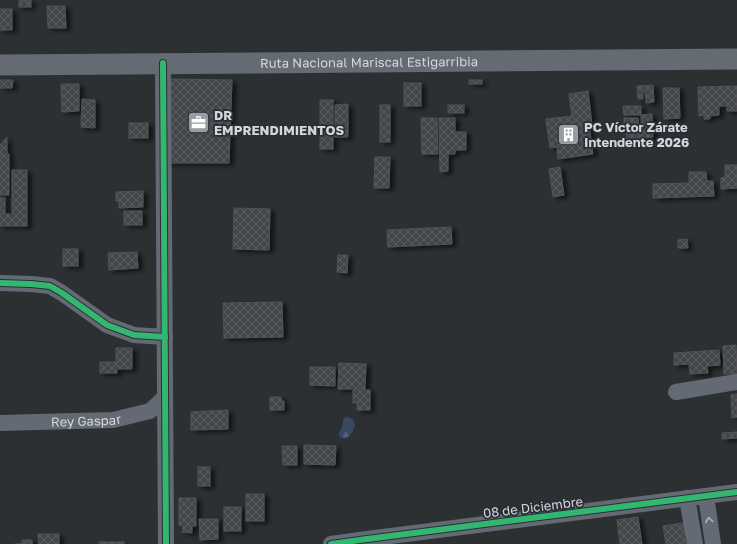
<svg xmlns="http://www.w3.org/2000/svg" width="737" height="544" font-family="'Golos Text',sans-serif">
<defs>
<pattern id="forest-firs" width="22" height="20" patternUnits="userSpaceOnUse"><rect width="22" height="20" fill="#384863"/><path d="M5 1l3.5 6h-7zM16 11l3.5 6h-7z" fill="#546279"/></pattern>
<pattern id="building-cross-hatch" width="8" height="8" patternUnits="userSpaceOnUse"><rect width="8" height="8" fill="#424548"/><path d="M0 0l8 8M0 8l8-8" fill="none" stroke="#5c5f62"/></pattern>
<filter id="shadow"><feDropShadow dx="4.5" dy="2.5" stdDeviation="2" flood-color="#0009"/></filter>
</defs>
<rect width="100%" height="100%" fill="#2d3033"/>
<path fill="url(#forest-firs)" d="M346 417C360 418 355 434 345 439L340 437 339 434 343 425V419Z"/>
<g fill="url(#building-cross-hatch)" stroke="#515356" filter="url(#shadow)">
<rect x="19" y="0" width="12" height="7"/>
<path d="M47 6H65L66 28H48Z"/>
<rect x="0" y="9" width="12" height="21"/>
<path d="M167 79 232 80 229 163H167Z"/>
<path d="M0 80H13L12 88H0Z"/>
<rect x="469" y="80" width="13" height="4"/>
<rect x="404" y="83" width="17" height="23"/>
<path d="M61 84H79V111L62 112Z"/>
<path d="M653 85 654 102 646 103 645 91H643V99H638L637 86Z"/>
<path d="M737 86V111H727V106H719V115L710 116V119H704V115L699 116 698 87Z"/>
<path d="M663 88H679L680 118 664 119Z"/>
<path d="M588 91 592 125H589L593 154 558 159 557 147 550 148 546 119 572 116 569 94Z"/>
<path d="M82 99 95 100V128L81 127Z"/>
<rect x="320" y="100" width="13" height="49"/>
<path d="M348 104V137H335V105Z"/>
<rect x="380" y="105" width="10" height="37"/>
<rect x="448" y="105" width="16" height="8"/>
<path d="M623 106H641V115H624Z"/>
<path d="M652 114 653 137 642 138 641 115Z"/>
<path d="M421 118H437L438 154H422Z"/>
<path d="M439 118H455V132H466V150H455V154H448V171L440 172Z"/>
<path d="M624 118H638L639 127H642V141H627L626 127H624Z"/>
<rect x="129" y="123" width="19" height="15"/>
<path d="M7 137V154H9V195H0V145Z"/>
<path d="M375 157H390L389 188H374Z"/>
<path d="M725 165H737V188L721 189V178L725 177Z"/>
<path d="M560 167 564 195 553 197 549 169Z"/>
<path d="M12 170H27V226H0V198H5V214H10V217H12Z"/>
<path d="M689 172H706L707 181H713L714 196 653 198V184L689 183Z"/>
<path d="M143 191V207L119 208V201H116V192Z"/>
<path d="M234 208 270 209 269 250 233 249Z"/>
<rect x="124" y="211" width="18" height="14"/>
<path d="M451 227 452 244 388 247 387 230Z"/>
<path d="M687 239 688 248H678V240Z"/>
<rect x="63" y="249" width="15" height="17"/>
<path d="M137 252 138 268 109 270 108 253Z"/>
<path d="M338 255H348L347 273 337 272Z"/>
<path d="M282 302 283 337 224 338 223 303Z"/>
<path d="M736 345 737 374H724L723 346Z"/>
<path d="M116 348H132V369H117V373H100V362H116Z"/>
<path d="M719 350 720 365 707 366 708 373 690 374 689 364 674 365V353Z"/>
<path d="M339 363 366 364 365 389H338Z"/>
<path d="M310 367H335V386L310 385Z"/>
<path d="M353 390H370V410H357V403H353Z"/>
<path d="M737 394V417L732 418 731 395Z"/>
<path d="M270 397H281V401H284V410H270Z"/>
<path d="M228 410V429L191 430V412Z"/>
<path d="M737 432V438L722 439V433Z"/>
<path d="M304 445 336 446 335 465 304 464Z"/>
<path d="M282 446H297V465H283Z"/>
<rect x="198" y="467" width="12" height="19"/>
<rect x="246" y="494" width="18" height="27"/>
<path d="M179 498H196V526H192V533L182 532 183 526 179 525Z"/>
<rect x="224" y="507" width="17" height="24"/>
<path d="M638 517 642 544H620L617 520Z"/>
<path d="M199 519H218V539L200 540Z"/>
<path d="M683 523 686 544H666L663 526Z"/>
<path d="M38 534H59V544H39Z"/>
<path d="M22 540H32V544H15H22Z"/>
<rect x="99" y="542" width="25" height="2"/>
</g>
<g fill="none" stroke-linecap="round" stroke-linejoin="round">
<g stroke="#646a74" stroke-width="16">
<path d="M163 63 166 544"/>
<path d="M0 283 31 284 50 286 62 293 107 325 134 335 165 337"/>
<path d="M676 392 737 382"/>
<path id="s1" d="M0 423 113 420 150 411 165 397"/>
<path d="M706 496 713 544"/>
<path d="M687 498 695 544"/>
<path d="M331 544 367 539 737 492"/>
</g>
<path stroke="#646b73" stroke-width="21" id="s2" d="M0 65 737 59"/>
<defs>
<g id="cycleway">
<path d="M163 63 166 544"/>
<path d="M0 283 31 284 50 286 62 293 107 325 134 335 165 337"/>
<path d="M331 544 367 539 737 492"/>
</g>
</defs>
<use href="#cycleway" stroke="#2a2f36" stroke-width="8"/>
<use href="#cycleway" stroke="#33b770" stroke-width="6"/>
</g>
<defs><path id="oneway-chevron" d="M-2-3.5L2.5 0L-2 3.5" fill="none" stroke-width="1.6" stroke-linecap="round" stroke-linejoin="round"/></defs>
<use stroke="#b2b6bc" href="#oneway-chevron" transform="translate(709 520) rotate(-98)"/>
<defs>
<symbol id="office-square" viewBox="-11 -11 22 22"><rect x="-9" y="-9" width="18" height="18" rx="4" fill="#999ca0" stroke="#2a2f36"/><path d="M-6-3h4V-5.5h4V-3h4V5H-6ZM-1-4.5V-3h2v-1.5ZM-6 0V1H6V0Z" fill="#fff"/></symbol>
<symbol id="building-square" viewBox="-11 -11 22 22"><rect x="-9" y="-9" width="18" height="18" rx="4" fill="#999ca0" stroke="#2a2f36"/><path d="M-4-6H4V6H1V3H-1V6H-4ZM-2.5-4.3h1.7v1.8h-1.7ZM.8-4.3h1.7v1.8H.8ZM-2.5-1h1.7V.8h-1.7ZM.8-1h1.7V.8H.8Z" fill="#fff"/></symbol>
</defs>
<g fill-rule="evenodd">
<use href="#office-square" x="186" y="110" width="25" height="25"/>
<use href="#building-square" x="556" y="122" width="25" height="25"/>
</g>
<g text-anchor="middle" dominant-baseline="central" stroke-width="3.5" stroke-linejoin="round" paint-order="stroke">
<g font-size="13" fill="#d3d6db" stroke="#2a2f36">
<text stroke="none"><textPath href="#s2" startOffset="369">Ruta Nacional Mariscal Estigarribia</textPath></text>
<text stroke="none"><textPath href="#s1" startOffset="86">Rey Gaspar</textPath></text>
<text transform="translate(533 507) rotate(-7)">08 de Diciembre</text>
</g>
<g font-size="13" font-weight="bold" fill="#d3d6db" stroke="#2a2f36" text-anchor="start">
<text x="214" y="115">DR<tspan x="214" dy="15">EMPRENDIMIENTOS</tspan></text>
<text x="584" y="127">PC Víctor Zárate<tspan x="584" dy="15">Intendente 2026</tspan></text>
</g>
</g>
</svg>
